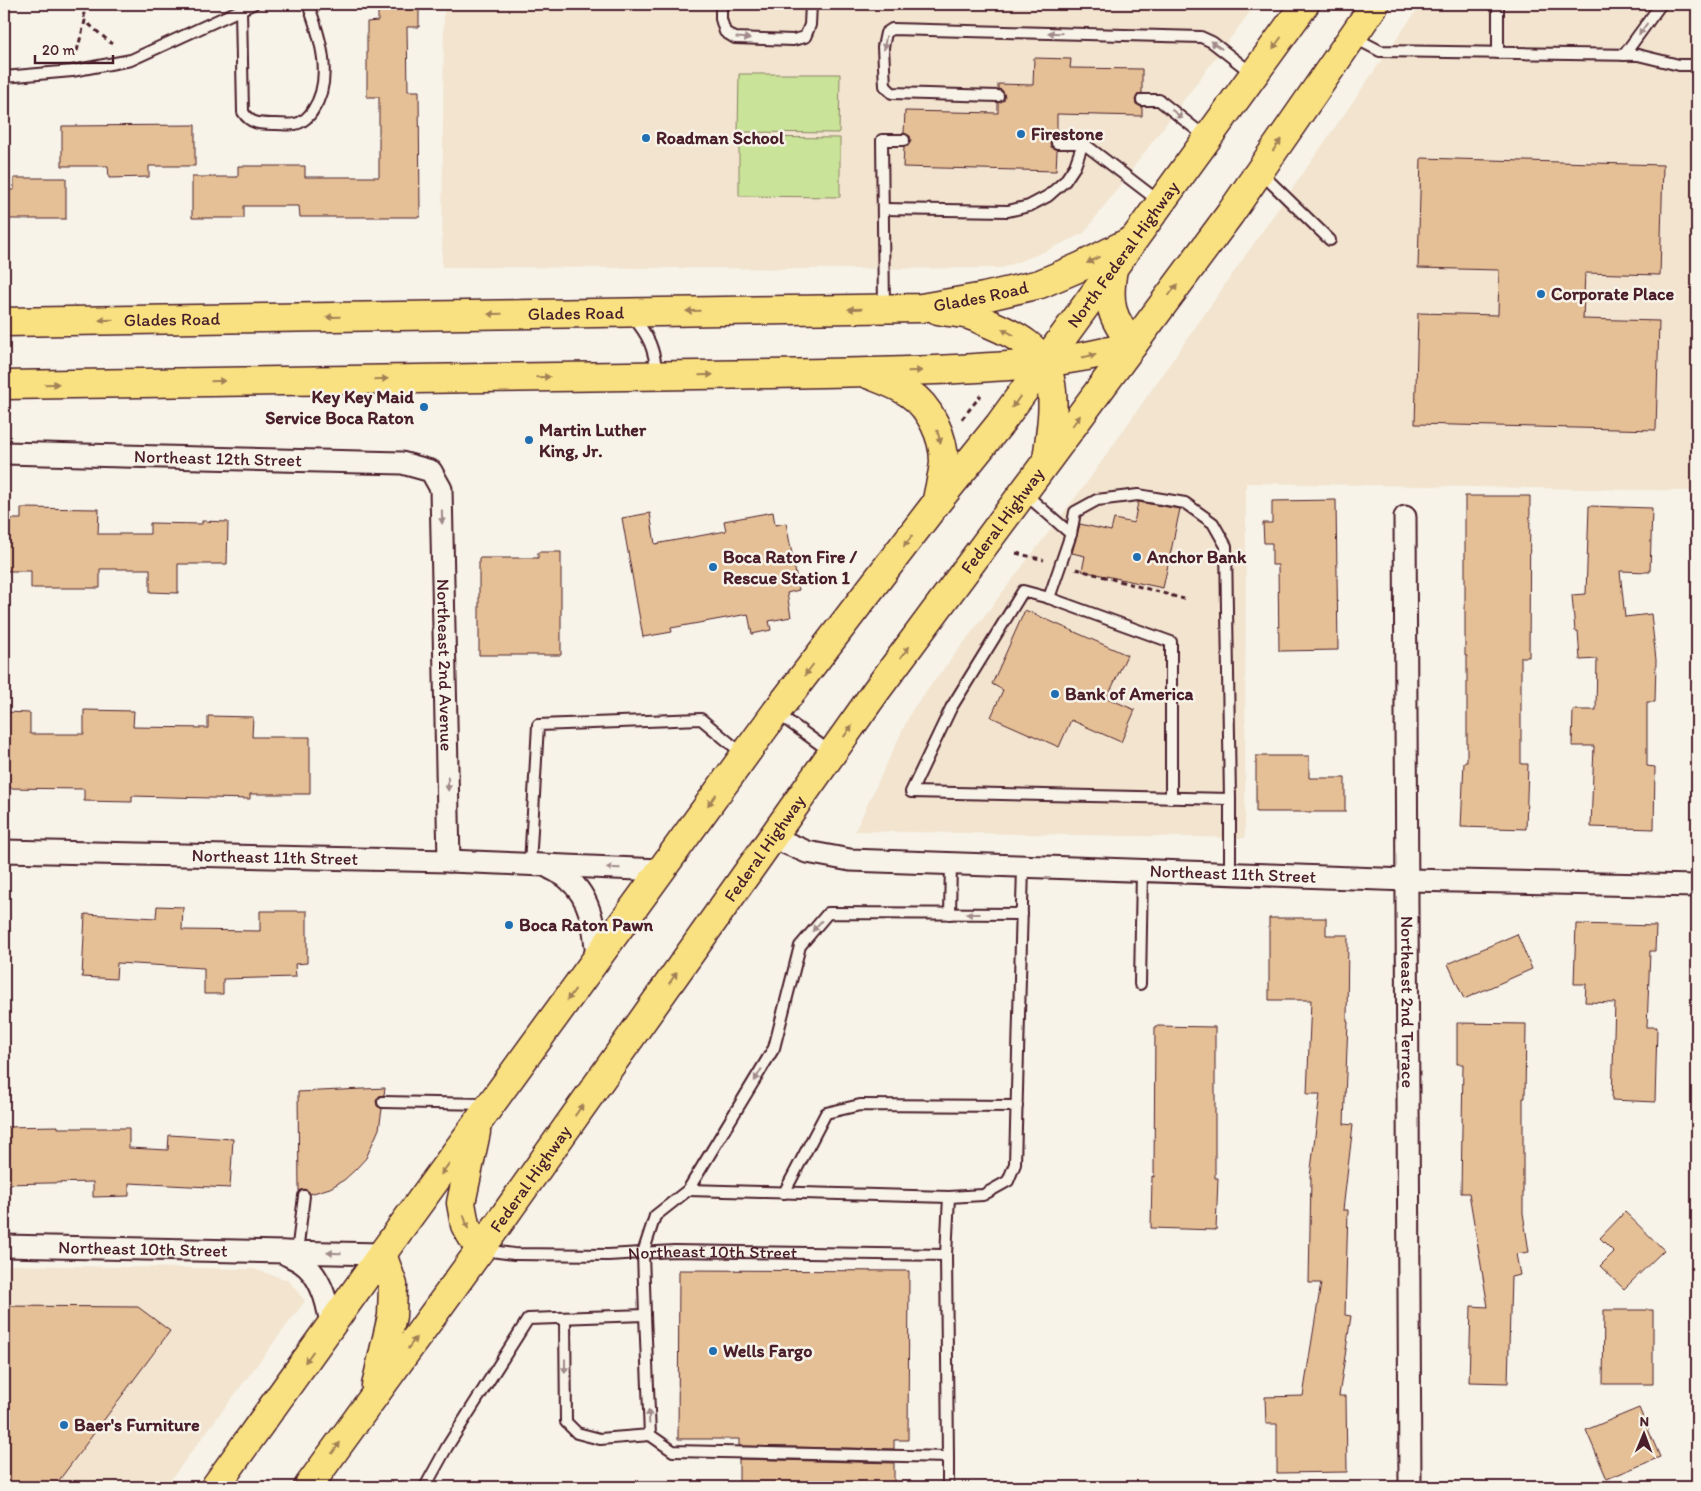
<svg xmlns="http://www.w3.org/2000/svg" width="1701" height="1491" font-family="Itim,sans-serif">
<rect width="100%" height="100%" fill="#f7f3e8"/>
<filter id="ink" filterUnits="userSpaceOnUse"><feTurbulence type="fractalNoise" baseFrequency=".02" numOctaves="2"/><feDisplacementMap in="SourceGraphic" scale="10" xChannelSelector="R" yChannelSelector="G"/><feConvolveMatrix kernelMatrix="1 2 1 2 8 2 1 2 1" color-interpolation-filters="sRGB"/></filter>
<g filter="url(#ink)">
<g fill="#f2e4cf">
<path d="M444 4H1256L1084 233 1046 251 1002 268 852 269 442 267Z"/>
<path d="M1421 4H1697V491L1246 483 1245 838 855 831 912 710 1088 481Z"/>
<path d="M4 1265 253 1269 288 1280 305 1301 165 1487H4Z"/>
</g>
<g fill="#c9e399" stroke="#8a8162">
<path d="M739 74H840L839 133 738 132Z"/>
<path d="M739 137 840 138V197L739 196Z"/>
</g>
<g fill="#e5c096" stroke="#4a1f2b">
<path d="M378 4H419V27H407L408 91H419L420 217H300L299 206H244V218H192V177H238V166H305V177H379V97H367V22L378 21Z"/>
<path d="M1034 58 1071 59 1070 68 1142 69V93L1138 94 1135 100 1136 104 1142 107V116L1057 114V136L1053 137 1050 143 1051 147 1057 150 1056 171 903 167 904 147 908 146 911 140 910 136 904 133 905 111 998 113V103L1004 100 1005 96 1002 90 998 89V84L1033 85Z"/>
<path d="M195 125V166H149V177L109 178 108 166H62V126Z"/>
<path d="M1421 158 1663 165 1660 275 1585 273 1583 319 1659 321 1656 430 1415 424 1418 313 1498 315 1499 270 1418 268Z"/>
<path d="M14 178H66V219H4V190H14Z"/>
<path d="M1465 496H1530L1529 657H1521V764H1528L1526 829 1461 827 1464 762H1467V656H1465Z"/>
<path d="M1336 500 1338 650 1279 651 1278 565H1272V543H1264L1263 523H1272V501Z"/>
<path d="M1138 502 1180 509 1163 588 1082 571 1085 556 1072 553 1080 524 1111 531 1114 519 1134 523Z"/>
<path d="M1589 506 1652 508 1650 572 1620 571 1625 617 1651 614 1656 660 1655 702H1647V766L1655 767 1654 829 1591 827 1594 746H1572L1573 710H1596L1597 659 1580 660 1578 631H1575L1572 595 1586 594Z"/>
<path d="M21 508 99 509 98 534H150V523L202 524V521L228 522 227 564H178V593L150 592V569H100V588H31V571H4V519H21Z"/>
<path d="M773 512 775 525 786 523 799 590 787 593 791 617 769 621 771 630 752 634 748 614 671 628 672 632 643 637 622 518 650 513 655 544 726 531 724 521Z"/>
<path d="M538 552H561V655H479V558H538Z"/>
<path d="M1025 610 1127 655 1107 698 1135 710 1121 742 1071 720 1059 747 991 717 1003 690 992 684Z"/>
<path d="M84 710 134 711 133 727 208 728V716L253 717 252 737H310V794H250V799L132 796V802L84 801V789L4 788V712L30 713V734H84Z"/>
<path d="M1256 756H1309V778H1345V812H1256Z"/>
<path d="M157 906 183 907 182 930 260 931V911H307V963L295 964 296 977 223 979V994H204V968L117 963 116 979 82 977 85 914 156 918Z"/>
<path d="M1269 918H1326V935H1348L1347 1022H1348L1344 1124 1353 1125 1343 1210H1348L1345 1315 1351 1316 1339 1396H1346L1347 1472 1277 1473V1424H1266L1265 1397 1303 1396 1321 1283H1309L1311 1178H1310L1320 1094H1307L1311 1000H1269Z"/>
<path d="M1576 924 1656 926 1655 951H1650L1647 1027H1657L1655 1102 1612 1100 1615 1003 1585 1002 1586 984H1574Z"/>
<path d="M1517 934 1532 969 1464 999 1448 964Z"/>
<path d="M1457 1023 1526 1024 1525 1098H1523V1213L1529 1252 1516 1254 1520 1275 1511 1277 1508 1383 1469 1382 1471 1306 1488 1307 1469 1193H1461L1463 1064H1457Z"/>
<path d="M1155 1026 1215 1027V1178H1218L1216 1230 1151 1228 1152 1176 1154 1177Z"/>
<path d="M385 1088 384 1095 379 1096 376 1101 377 1106 382 1109 379 1129 366 1158 355 1170 344 1180 330 1188 310 1194 305 1189 299 1191 298 1092Z"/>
<path d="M58 1126V1128H129V1148L168 1150 169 1135 233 1139 230 1188 129 1183V1196L93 1197V1182L4 1184V1127Z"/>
<path d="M1625 1212 1664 1250 1624 1289 1600 1266 1614 1252 1600 1238Z"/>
<path d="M679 1270 909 1271 908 1440H894V1449L739 1446V1439H678Z"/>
<path d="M4 1306 138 1307 170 1331 54 1487H4Z"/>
<path d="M1604 1310H1653V1384H1603Z"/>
<path d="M1639 1408 1660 1457 1607 1479 1586 1430Z"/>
<path d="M739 1459 894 1463V1487H739Z"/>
</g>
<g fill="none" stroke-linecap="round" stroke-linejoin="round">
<defs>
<g id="lane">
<path d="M721 4V19L725 32 735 38 793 40 805 37 810 25 811 4"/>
<path d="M1498 4V53"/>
<path d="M241 9 243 112C251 125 262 124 276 124 282 124 290 125 295 124 302 123 310 116 313 110 334 79 320 36 308 4"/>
<path d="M1353 37 1380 51 1638 55 1679 65H1697"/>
<path d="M1624 55 1661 4"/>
<path d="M4 77 72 71 131 60 253 4"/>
<path d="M998 96 892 93 885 86 883 47 886 33 892 29 1201 37 1212 42 1253 74"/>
<path d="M1142 100H1159L1207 138"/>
<path d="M1057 143H1083L1160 202"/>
<path d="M1260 172 1330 240"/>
<path d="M883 209 1008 211 1029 206 1048 196 1065 181 1075 166 1083 143"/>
<path d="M884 307 882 140H904"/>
<path d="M632 316C649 336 654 348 657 374"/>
<path d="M1024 493 1071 534 1049 598 1023 591 951 708 911 792 1230 799V874"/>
<path d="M1071 534 1075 512 1097 500 1138 495 1185 503 1213 523 1226 546 1230 799"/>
<path d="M1049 598 1171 642V798"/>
<path d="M777 713 832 753"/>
<path d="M530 865 538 725 701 719 744 755"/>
<path d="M950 914 951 864"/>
<path d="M1140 984 1142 871"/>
<path d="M383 1102 486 1104"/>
<path d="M688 1190 949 1197"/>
<path d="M784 1193 826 1113 860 1105 1017 1106"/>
<path id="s1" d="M483 1250 514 1254 608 1255 674 1251 946 1255"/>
<path d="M297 1253 304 1196"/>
<path d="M565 1318 566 1422 577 1433 600 1439 650 1435 645 1315"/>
<path d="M650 1435 673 1451 948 1457 946 1255 949 1197 983 1195 1008 1181 1015 1164 1023 867"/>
<path d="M948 1457V1487"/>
<path d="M425 1487 447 1447 528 1319 645 1315 643 1253 655 1216 688 1190 774 1048 800 946 828 913 1022 914"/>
</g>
<g id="street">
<path id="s2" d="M4 453 402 463 431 471 441 489 449 861"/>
<path id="s3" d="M1405 517 1410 1487"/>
<path id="s4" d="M772 837 807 852 850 860 1407 880 1697 886"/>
<path id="s5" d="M4 851 449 861 661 870"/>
<path d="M547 866C553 870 561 873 567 878 592 898 595 930 597 960"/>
<path id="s6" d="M4 1246 382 1254"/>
<path d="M283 1252C288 1256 295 1258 301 1262 321 1275 328 1303 331 1326"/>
</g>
<g id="primary">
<path d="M938 310C948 312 959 313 969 315 976 317 983 321 990 324 1016 335 1044 349 1050 379 1056 405 1050 434 1047 460"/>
<path id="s7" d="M4 322 921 308 984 297 1040 284 1080 267 1131 241"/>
<path d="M870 375C883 380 897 385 909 393 930 407 944 437 944 462 943 475 939 488 937 500"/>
<path d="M4 385C235 380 466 377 697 375 777 374 857 373 936 370 1003 367 1068 364 1133 345 1111 318 1107 304 1113 269"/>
<path d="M476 1132 461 1203 465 1225 480 1250"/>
<path d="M376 1386 392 1316 393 1285 382 1254"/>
<path id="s8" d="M215 1487 382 1254 776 712 937 502 999 425 1305 4"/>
<path id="s9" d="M308 1487 480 1250 876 691 1230 214 1375 4"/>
</g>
</defs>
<use href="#lane" stroke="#4a1f2b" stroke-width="14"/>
<use href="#street" stroke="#4a1f2b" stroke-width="25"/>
<use href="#primary" stroke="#4a1f2b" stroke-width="31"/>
<g stroke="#4a1f2b" stroke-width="3" stroke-dasharray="5 4" stroke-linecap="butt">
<path d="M82 4 85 21"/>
<path d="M77 51 85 21 112 44"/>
<path d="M962 419 981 395"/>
<path d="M1016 553 1044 560"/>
<path d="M1076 569 1184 599"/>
</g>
<use href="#lane" stroke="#f7f3e8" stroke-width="10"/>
<use href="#street" stroke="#f7f3e8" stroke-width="21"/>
<use href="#primary" stroke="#f9e181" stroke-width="28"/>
</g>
<defs><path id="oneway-solid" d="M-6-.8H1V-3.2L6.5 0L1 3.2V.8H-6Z" transform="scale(1.25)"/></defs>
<g fill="#a0898a">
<use href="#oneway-solid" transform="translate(1643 29) rotate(126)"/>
<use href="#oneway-solid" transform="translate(1055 33) rotate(-179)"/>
<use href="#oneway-solid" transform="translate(743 38) rotate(3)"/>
<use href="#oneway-solid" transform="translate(885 43) rotate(99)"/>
<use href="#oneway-solid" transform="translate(1216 45) rotate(-146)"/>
<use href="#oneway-solid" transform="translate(1177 114) rotate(38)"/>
<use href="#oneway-solid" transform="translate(442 517) rotate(89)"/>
<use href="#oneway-solid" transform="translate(448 784) rotate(89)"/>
<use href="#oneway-solid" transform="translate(613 868) rotate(-178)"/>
<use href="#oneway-solid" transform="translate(973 914) rotate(180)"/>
<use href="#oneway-solid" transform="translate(817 926) rotate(131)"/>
<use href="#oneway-solid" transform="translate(758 1075) rotate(121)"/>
<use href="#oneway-solid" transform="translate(334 1253) rotate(-179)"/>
<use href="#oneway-solid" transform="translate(565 1366) rotate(90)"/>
<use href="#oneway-solid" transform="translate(649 1417) rotate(-93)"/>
</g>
<g fill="#a28056">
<use href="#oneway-solid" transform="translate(1277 43) rotate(126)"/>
<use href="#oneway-solid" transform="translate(1277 145) rotate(-55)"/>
<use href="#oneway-solid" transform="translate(1093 260) rotate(153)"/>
<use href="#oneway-solid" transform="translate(1173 290) rotate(-53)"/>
<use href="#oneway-solid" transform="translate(855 309) rotate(179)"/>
<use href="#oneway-solid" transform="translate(693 311) rotate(179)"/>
<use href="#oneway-solid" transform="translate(495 314) rotate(179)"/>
<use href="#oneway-solid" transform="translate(333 317) rotate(179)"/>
<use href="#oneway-solid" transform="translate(106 320) rotate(179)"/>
<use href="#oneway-solid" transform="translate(1008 332) rotate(-152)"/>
<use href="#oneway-solid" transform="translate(1089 356) rotate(-11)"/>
<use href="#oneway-solid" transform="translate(915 371) rotate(-2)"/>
<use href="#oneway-solid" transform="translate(706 375) rotate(-1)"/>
<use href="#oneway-solid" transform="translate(543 377) rotate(-1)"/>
<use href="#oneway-solid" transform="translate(381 379) rotate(-1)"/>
<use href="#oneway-solid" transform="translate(218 381) rotate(-1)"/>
<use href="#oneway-solid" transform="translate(52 384) rotate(-1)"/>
<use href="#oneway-solid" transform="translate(1016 402) rotate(126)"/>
<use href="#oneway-solid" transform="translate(1076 421) rotate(-53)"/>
<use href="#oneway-solid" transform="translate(939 437) rotate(75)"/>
<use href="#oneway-solid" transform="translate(908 541) rotate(127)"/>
<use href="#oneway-solid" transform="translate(905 652) rotate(-53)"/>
<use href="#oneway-solid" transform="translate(809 670) rotate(127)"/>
<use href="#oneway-solid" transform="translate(848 731) rotate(-55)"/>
<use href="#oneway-solid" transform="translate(712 800) rotate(126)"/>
<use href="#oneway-solid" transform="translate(673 978) rotate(-55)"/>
<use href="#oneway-solid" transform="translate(571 995) rotate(126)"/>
<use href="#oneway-solid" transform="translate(579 1110) rotate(-55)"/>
<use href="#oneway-solid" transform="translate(445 1169) rotate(126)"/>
<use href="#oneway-solid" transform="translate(466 1222) rotate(72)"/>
<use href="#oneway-solid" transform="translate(412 1343) rotate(-54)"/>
<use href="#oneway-solid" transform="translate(309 1357) rotate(126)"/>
<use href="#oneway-solid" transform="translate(336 1448) rotate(-54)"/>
</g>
</g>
<g fill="#1f6fb2" stroke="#f7f3e8" stroke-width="2">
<circle cx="1021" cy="134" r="5"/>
<circle cx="646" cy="138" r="5"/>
<circle cx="1541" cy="294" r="5"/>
<circle cx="424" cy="407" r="5"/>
<circle cx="529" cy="440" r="5"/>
<circle cx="1137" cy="557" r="5"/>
<circle cx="713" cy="567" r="5"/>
<circle cx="1055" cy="694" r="5"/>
<circle cx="509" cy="925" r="5"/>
<circle cx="713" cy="1351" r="5"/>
<circle cx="64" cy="1425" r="5"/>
</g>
<g text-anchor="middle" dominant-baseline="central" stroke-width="5" stroke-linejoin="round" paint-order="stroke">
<g font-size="18" font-weight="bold" fill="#4a1f2b" stroke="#f7f3e8" text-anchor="start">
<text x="1031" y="134">Firestone</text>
<text x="656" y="138">Roadman School</text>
<text x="1551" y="294">Corporate Place</text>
<text x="414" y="397" text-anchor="end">Key Key Maid<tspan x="414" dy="21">Service Boca Raton</tspan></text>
<text x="539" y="430">Martin Luther<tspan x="539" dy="21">King, Jr.</tspan></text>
<text x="723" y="557">Boca Raton Fire /<tspan x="723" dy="21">Rescue Station 1</tspan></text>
<text x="1147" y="557">Anchor Bank</text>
<text x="1065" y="694">Bank of America</text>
<text x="519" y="925">Boca Raton Pawn</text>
<text x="723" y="1351">Wells Fargo</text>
<text x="74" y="1425">Baer's Furniture</text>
</g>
<g font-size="18" fill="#4a1f2b" stroke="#f7f3e8">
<text stroke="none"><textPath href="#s8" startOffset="1531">North Federal Highway</textPath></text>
<text stroke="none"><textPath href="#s7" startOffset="978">Glades Road</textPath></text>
<text stroke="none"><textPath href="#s7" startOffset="572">Glades Road</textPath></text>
<text stroke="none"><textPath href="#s7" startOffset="168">Glades Road</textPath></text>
<text stroke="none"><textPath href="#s2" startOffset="214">Northeast 12th Street</textPath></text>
<text stroke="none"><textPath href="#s9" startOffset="1190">Federal Highway</textPath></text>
<text stroke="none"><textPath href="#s2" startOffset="625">Northeast 2nd Avenue</textPath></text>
<text stroke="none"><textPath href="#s9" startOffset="785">Federal Highway</textPath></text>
<text stroke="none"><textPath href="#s5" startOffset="271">Northeast 11th Street</textPath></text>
<text stroke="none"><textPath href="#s4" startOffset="465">Northeast 11th Street</textPath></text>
<text stroke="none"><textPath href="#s3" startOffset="485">Northeast 2nd Terrace</textPath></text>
<text stroke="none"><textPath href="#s9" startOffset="380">Federal Highway</textPath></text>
<text stroke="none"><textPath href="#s6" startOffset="139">Northeast 10th Street</textPath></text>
<text stroke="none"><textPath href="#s1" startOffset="230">Northeast 10th Street</textPath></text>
</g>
</g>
<rect width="1701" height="1491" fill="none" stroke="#f7f3e8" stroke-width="20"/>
<rect x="10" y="10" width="1681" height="1471" fill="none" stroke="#4a1f2b" stroke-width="2" filter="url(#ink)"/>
<g transform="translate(1644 1434) rotate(1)" stroke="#f7f3e8" stroke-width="4" paint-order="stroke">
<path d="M0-4L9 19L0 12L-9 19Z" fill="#4a1f2b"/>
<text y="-8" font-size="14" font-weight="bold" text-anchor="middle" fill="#4a1f2b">N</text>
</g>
<path d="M35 55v8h78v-8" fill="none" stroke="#4a1f2b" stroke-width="2.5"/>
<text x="42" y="55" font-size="15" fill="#4a1f2b" stroke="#f7f3e8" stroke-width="4" paint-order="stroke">20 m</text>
</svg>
